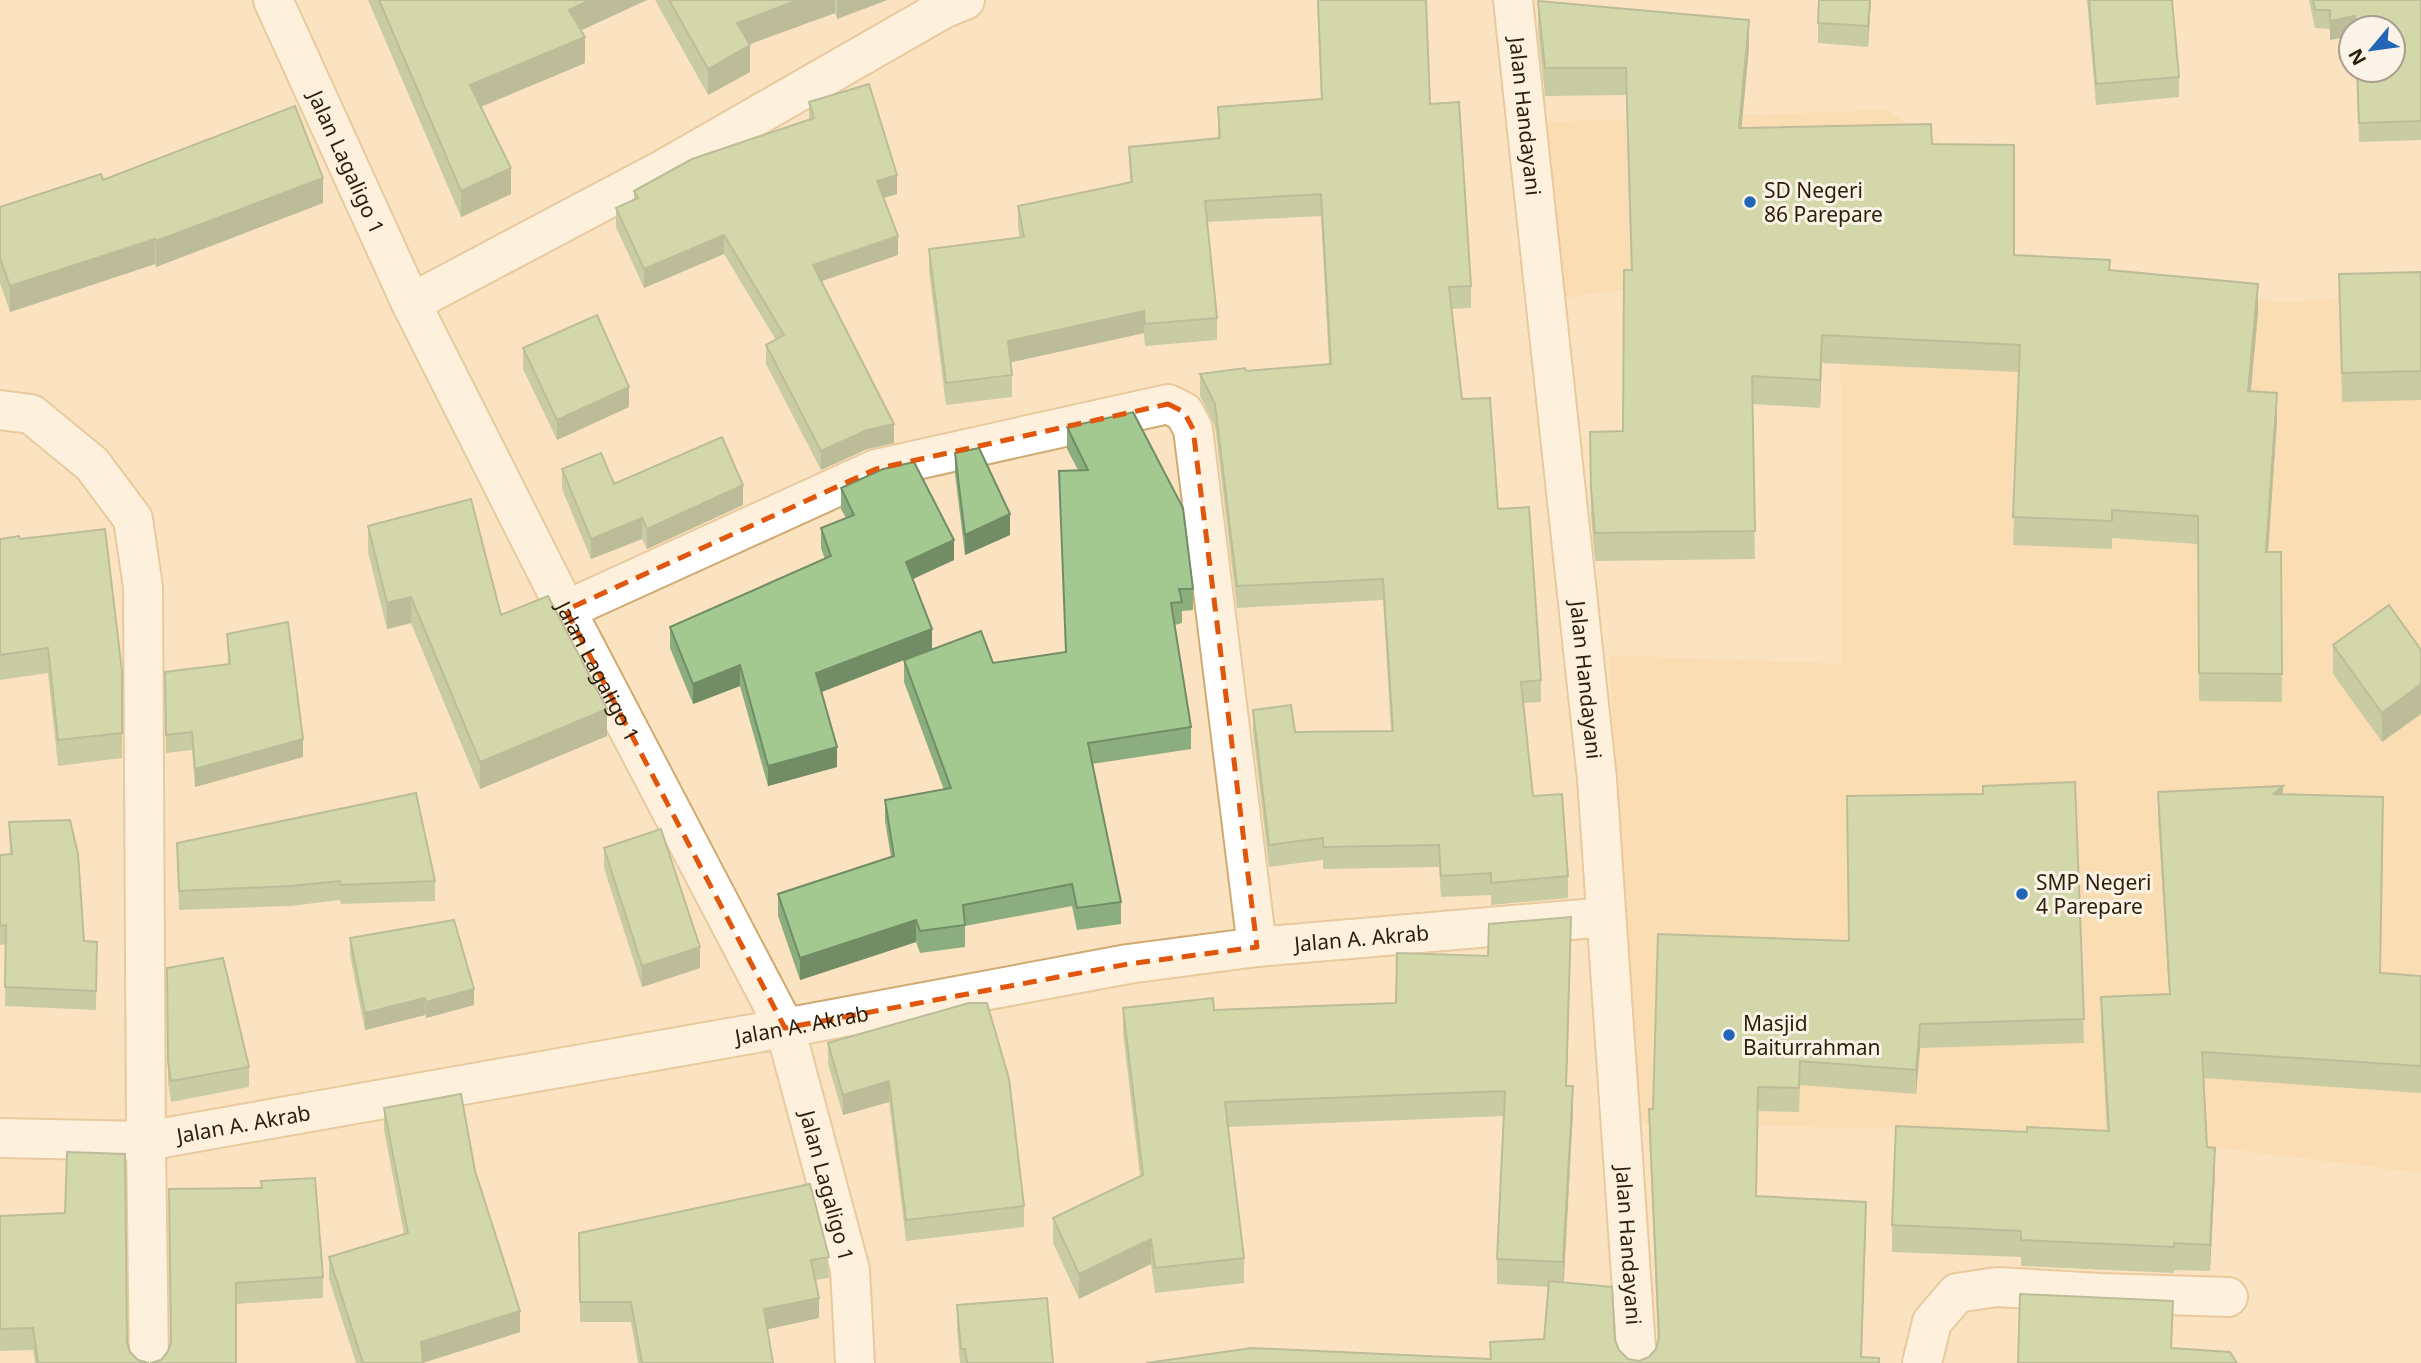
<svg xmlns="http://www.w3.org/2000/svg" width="2421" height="1363" font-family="'Noto Sans',sans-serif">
<rect width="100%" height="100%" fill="#fbe3c1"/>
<path fill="#f9d5a2" d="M1886 110 1947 146 1982 259 2287 303 2421 289V1173L2089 1132 1635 1124 1609 655 1842 664 1840 258 1565 298 1543 122Z"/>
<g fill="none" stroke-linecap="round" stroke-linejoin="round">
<defs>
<g id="street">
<path id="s1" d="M273 0 411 303 566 610 785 1028 850 1270 855 1363"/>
<path id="s2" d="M1513 0 1597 779 1637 1363"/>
<path d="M411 303 664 169 943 9 965 0"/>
<path d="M0 410 31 414 92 464 133 519 143 587 146 1141 149 1363"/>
<path d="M566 610 876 469 1168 404 1184 412 1193 429 1257 947"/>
<path id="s3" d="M0 1138 146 1141 785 1028 1128 964 1257 947 1606 917"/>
<path d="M1922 1363 1932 1322 1957 1293 1997 1287 2100 1293 2228 1297"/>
</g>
</defs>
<use href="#street" stroke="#d1aa72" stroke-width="42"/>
<use href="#street" stroke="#fff" stroke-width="38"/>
</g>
<g fill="#8cad7d">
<path d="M368 0H647L581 30 585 63 481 107 511 194 461 217Z"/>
<path d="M655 0H887L837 19 835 13 749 44 750 72 708 95Z"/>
<path d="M1317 0H1426L1430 104 1471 286V308L1452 309 1462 399 1498 509 1541 680V702L1523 703 1533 796 1568 876V898L1491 905V895L1441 897 1439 867 1323 869V860L1269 867 1253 732V710L1295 732 1391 731 1383 600 1237 608 1215 426 1200 396V374L1329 364 1321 216 1207 222 1217 318V340L1145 346 1144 333 1011 362 1012 375V397L946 405 929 271V249L1020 238 1018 228V206L1130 182 1129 147 1218 139V107L1321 99Z"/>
<path d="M1871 0 1868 47 1818 43V23Z"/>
<path d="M2087 0H2172L2179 77V97L2096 105Z"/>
<path d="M2309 0H2421V140L2359 142 2357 70H2393V28H2351L2330 40V29L2315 28Z"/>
<path d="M1538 1 1749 48 1741 128 1932 144 2014 255 2110 270 2258 312 2251 392 2277 421 2268 552H2281L2282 702 2199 701 2198 544 2112 538V549L2013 545 2019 372 1822 363 1820 408 1752 404 1755 559 1595 561 1591 516 1590 432 1623 431 1631 270 1626 95 1545 96 1538 29Z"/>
<path d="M809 102 897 194 883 198 898 255 821 281 894 443 867 449 821 470 766 364V345L776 340 724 254 644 288 616 227V208L634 200V191L809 120Z"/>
<path d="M103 180 323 203 156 267 155 264 10 312 0 283V207Z"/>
<path d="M2421 272V400L2342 402 2339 274Z"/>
<path d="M523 348 629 407 557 440 523 369Z"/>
<path d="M1067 427 1193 589V610L1182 611V623L1175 625 1191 727V749L1092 764 1121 902V924L1077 930 1072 906 965 926V947L920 953 916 942 800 980 778 916V894L891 857 885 821V800L944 790 904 682V660L822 692 837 767 768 786 740 686 693 704 670 648V627L825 559 821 548V528L846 518 841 509V488L954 560 913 579 932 649 993 663 1066 652 1059 471 1078 470 1067 449Z"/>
<path d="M955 453 1010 535 965 555 955 474Z"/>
<path d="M562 469 614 484 743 505 647 549 642 539 591 559 562 489Z"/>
<path d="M368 526 501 615 607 736 480 789 411 623 387 629 368 552Z"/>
<path d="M0 539H20L122 671V758L58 766 48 673 0 680Z"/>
<path d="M2389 605 2382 742 2333 674V645Z"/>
<path d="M227 634 303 757 195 787 192 750 166 753 165 672 228 664Z"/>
<path d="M2075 782 2084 1043 1920 1048 1916 1094 1800 1085 1799 1112 1758 1111 1756 1196 1866 1202 1862 1357 1879 1358V1363H1146L1252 1348 1490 1359V1342L1544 1339 1549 1287 1497 1284V1259L1504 1116 1228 1127 1244 1258V1283L1155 1293 1151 1264 1079 1299 1053 1243V1218L1140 1176 1123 1033V1008L1213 998 1214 1010 1396 1003 1397 953 1488 956 1489 924 1571 917 1566 1086H1573V1111L1564 1283 1612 1287 1615 1340 1619 1350 1628 1359 1639 1361 1649 1357 1656 1349 1658 1341 1649 1133V1109H1653L1658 934 1849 941 1847 796 1983 794V786Z"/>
<path d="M2158 792 2283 794 2381 973 2421 976V1093L2204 1078 2207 1147 2215 1174 2210 1271 2174 1270V1273L2021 1266V1257L1892 1252V1225L2027 1132 2107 1131 2101 1023V997L2169 994 2158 818Z"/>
<path d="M9 822 84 941 97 942 96 1010 5 1006 6 944 0 945V855L10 854Z"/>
<path d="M177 843 435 881V901L341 904 340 900 291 906 179 910Z"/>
<path d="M604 848 700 968 642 987 604 868Z"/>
<path d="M350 938 474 1005 426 1018 425 1015 365 1030 350 955Z"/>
<path d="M167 968 249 1067V1087L171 1102 168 1082Z"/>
<path d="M969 1003 1024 1206V1227L906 1241 889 1102 843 1115 828 1064V1043Z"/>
<path d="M384 1108 475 1171 520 1332 423 1363H356L329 1279V1257L404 1234 384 1130Z"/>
<path d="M169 1189 323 1277V1298L236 1304 161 1360 168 1351 171 1343Z"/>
<path d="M0 1216 127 1342 130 1352 138 1360 149 1363H35L33 1350 0 1351Z"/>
<path d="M579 1233 828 1253 829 1278 815 1280 819 1318 768 1329 773 1363H638L631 1322H580Z"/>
<path d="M957 1305 1053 1363H960L957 1329Z"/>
</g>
<g fill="#728d66">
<path d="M590 0H647L569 36V10Z"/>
<path d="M798 0H835V13L737 49V23Z"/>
<path d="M837 0H887L837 19Z"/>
<path d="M1870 0H1871L1868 47V26Z"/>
<path d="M2355 16V28H2351V36L2330 40V21Z"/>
<path d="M1749 20V48L1739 156V128Z"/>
<path d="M585 37V63L470 111V85Z"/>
<path d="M750 45V72L708 95V69Z"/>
<path d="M511 168V194L461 217V191Z"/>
<path d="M897 175V194L877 200V181Z"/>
<path d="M323 178V203L156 267V241Z"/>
<path d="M724 235V254L644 288V269Z"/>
<path d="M898 236V255L813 284V265Z"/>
<path d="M155 239V264L10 312V286Z"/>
<path d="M2258 284V312L2248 419V391Z"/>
<path d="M1144 311V333L1008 363V341Z"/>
<path d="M1822 335V363L1820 408V380Z"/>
<path d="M629 387V407L557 440V420Z"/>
<path d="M2277 393V421L2266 580V552Z"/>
<path d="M894 424V443L867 449 821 470V451L867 430Z"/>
<path d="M743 485V505L647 549V529Z"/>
<path d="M1010 514V535L965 555V535Z"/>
<path d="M642 518V539L591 559V539Z"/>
<path d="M954 540V560L906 582V562Z"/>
<path d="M411 597V623L387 629V603Z"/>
<path d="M932 629V649L816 694V673Z"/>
<path d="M740 665V686L693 704V684Z"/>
<path d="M2421 684V714L2382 742V713Z"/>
<path d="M607 709V736L480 789V762Z"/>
<path d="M303 739V757L195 787V769Z"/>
<path d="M837 747V767L768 786V766Z"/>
<path d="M2283 786V813L2273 794Z"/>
<path d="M1571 917V942L1566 1111V1086Z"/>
<path d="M916 920V942L800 980V958Z"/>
<path d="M700 947V968L642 987V966Z"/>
<path d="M474 989V1005L426 1018V1002Z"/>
<path d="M425 998V1015L365 1030V1013Z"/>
<path d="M1920 1024V1048L1916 1094V1070Z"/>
<path d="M889 1081V1102L843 1115V1095Z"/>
<path d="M1573 1086V1111L1563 1288V1262Z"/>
<path d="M2215 1148V1174L2210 1271V1245Z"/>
<path d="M1866 1202V1226L1861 1363Z"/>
<path d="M1151 1239V1264L1079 1299V1274Z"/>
<path d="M819 1298V1318L764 1330V1309Z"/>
<path d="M520 1311V1332L422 1363 421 1342Z"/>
</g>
<g fill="#a3c991" stroke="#728d66" stroke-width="2">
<path d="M379 0H590L569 10 585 37 470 85 511 168 461 191Z"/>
<path d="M669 0H798L737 23 750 45 708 69Z"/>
<path d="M1318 0H1426L1430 104 1459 102 1471 286 1449 287 1462 399 1490 398 1498 509 1529 507 1541 680 1521 682 1533 796 1562 794 1568 876 1491 883V873L1441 876 1439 845 1323 847V838L1269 845 1253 710 1291 705 1295 732 1393 731 1383 579 1237 586 1215 404 1200 374 1245 368 1246 371 1331 364 1321 194 1205 201 1217 318 1145 324 1144 311 1008 341 1012 375 946 383 929 249 1024 237 1018 206 1132 182 1129 147 1220 138 1218 107 1322 99Z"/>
<path d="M1819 0H1870L1868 26 1818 23Z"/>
<path d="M2089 0H2172L2179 77 2096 84Z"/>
<path d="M2313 0H2421V121L2359 123 2357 70H2393V28H2356L2355 16 2330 21V10H2315Z"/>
<path d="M1538 1 1749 20 1739 128 1931 124 1932 144 2014 145V255L2110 260 2109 270 2258 284 2248 391 2277 393 2266 552H2281L2282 674 2199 673 2198 516 2112 510V521L2013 517 2020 345 1822 335 1820 380 1752 376 1755 531 1595 533 1591 488 1590 432 1623 431 1624 270H1632L1626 68H1545Z"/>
<path d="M869 84 897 175 877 181 898 236 813 265 894 424 867 430 821 451 766 345 784 335 724 235 644 269 616 208 638 198 634 191 692 159 814 118 809 102Z"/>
<path d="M295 106 323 178 156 241 155 239 10 286 0 258V207L101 174 103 180Z"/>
<path d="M2421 272V371L2342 373 2339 274Z"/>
<path d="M597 315 629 387 557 420 523 348Z"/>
<path d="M1133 412 1183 508 1193 589H1179L1182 602 1171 603 1191 727 1088 743 1121 902 1077 908 1072 884 963 905 965 925 920 931 916 920 800 958 778 894 894 856 885 800 951 788 904 660 981 631 993 663 1066 652 1059 471 1088 470 1067 427Z"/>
<path d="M722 437 743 485 647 529 642 518 591 539 562 469 601 453 614 484Z"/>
<path d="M979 448 1010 514 965 535 955 453Z"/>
<path d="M914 462 954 540 906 562 932 629 816 673 837 747 768 766 740 665 693 684 670 627 831 556 821 528 854 515 841 488 883 469Z"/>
<path d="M471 499 501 615 548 596 607 709 480 762 411 597 387 603 368 526Z"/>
<path d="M105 529 122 671V733L58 740 48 648 0 655V539L19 536 20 539Z"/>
<path d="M2389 605 2421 650V684L2382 713 2333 645Z"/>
<path d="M288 622 303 739 195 769 192 732 166 735 165 672 230 664 227 634Z"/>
<path d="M2075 782 2084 1019 1920 1024 1916 1070 1800 1061 1799 1088 1758 1087 1756 1196 1866 1202 1861 1357 1879 1358V1363H1146L1252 1348 1491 1359 1490 1342 1544 1339 1549 1281 1612 1287 1615 1340 1619 1350 1628 1359 1639 1361 1649 1357 1656 1349 1659 1337 1649 1109H1653L1658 934 1849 941 1847 796 1983 794V786Z"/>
<path d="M2283 786 2273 794 2383 797 2380 973 2421 976V1066L2202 1052 2207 1147 2215 1148 2210 1245 2174 1243V1247L2021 1240V1231L1892 1225 1896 1126 2027 1132V1127L2109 1131 2101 997 2170 994 2158 792Z"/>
<path d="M416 793 435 881 341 885 340 881 291 886 179 891 177 843Z"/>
<path d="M70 820 78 854 84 941 97 942 96 991 5 987 6 925 0 926V855L12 854 9 822Z"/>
<path d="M661 829 700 947 642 966 604 848Z"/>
<path d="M1571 917 1566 1086H1573L1563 1262 1497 1259 1505 1091 1225 1102 1244 1258 1155 1268 1151 1239 1079 1274 1053 1218 1143 1175 1123 1008 1213 998 1214 1010 1396 1003 1397 953 1488 956 1489 924Z"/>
<path d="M454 920 474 989 426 1002 425 998 365 1013 350 938Z"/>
<path d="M223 958 249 1067 171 1081 168 1061 167 968Z"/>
<path d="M969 1003H987L1009 1079 1024 1206 906 1220 889 1081 843 1095 828 1043Z"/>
<path d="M461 1094 475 1171 520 1311 421 1342 423 1363H363L329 1257 408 1233 384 1108Z"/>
<path d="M67 1152 125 1154 127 1342 130 1352 138 1360 149 1363H38L33 1328 0 1329V1216L65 1213Z"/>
<path d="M315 1178 323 1277 236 1283V1363H150L161 1360 168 1351 171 1342 169 1189 262 1188 261 1181Z"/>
<path d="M810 1184 829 1257 811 1260 819 1298 764 1309 773 1363H642L631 1302H580L579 1233Z"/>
<path d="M2020 1294 2173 1301 2171 1348 2230 1352 2237 1363H2018Z"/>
<path d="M1047 1298 1053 1363H967L965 1349H961L957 1305Z"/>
</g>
<path d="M0 0H2421V1363H0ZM1168 404 1184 412 1193 429 1257 947 1128 964 785 1028 566 610 876 469Z" fill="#fbe3c1" fill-opacity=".55" fill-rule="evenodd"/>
<path fill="none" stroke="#df560c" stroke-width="5" stroke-dasharray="14 9" stroke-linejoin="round" d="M1168 404 1184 412 1193 429 1257 947 1128 964 785 1028 566 610 876 469Z"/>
<g fill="#2365b6" stroke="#fbf3e8" stroke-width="2.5">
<circle cx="1750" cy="202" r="7"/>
<circle cx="2022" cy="894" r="7"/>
<circle cx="1729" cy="1035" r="7"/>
</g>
<g text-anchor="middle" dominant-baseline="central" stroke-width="6" stroke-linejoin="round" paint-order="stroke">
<g font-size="21" fill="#2d1e07" stroke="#fbf3e8">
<text stroke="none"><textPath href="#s2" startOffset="117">Jalan Handayani</textPath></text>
<text stroke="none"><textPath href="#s1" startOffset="178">Jalan Lagaligo 1</textPath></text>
<text stroke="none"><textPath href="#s1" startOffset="746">Jalan Lagaligo 1</textPath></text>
<text stroke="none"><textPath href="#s2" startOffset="684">Jalan Handayani</textPath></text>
<text stroke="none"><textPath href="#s3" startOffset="1379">Jalan A. Akrab</textPath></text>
<text stroke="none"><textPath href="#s3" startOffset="812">Jalan A. Akrab</textPath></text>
<text stroke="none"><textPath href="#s3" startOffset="245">Jalan A. Akrab</textPath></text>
<text stroke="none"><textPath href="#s1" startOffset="1312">Jalan Lagaligo 1</textPath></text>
<text stroke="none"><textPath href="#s2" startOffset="1251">Jalan Handayani</textPath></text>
</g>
<g font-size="21" fill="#2d1e07" stroke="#fbf3e8" text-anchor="start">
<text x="1764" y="190">SD Negeri<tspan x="1764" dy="24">86 Parepare</tspan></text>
<text x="2036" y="882">SMP Negeri<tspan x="2036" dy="24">4 Parepare</tspan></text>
<text x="1743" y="1023">Masjid<tspan x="1743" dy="24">Baiturrahman</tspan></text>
</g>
</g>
<g transform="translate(2372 49) rotate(241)"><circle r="33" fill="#fbf3e8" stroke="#a99e8e" stroke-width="2"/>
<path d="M0-5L12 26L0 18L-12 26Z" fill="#2365b6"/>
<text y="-10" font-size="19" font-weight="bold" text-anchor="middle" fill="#2d1e07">N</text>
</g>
</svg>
